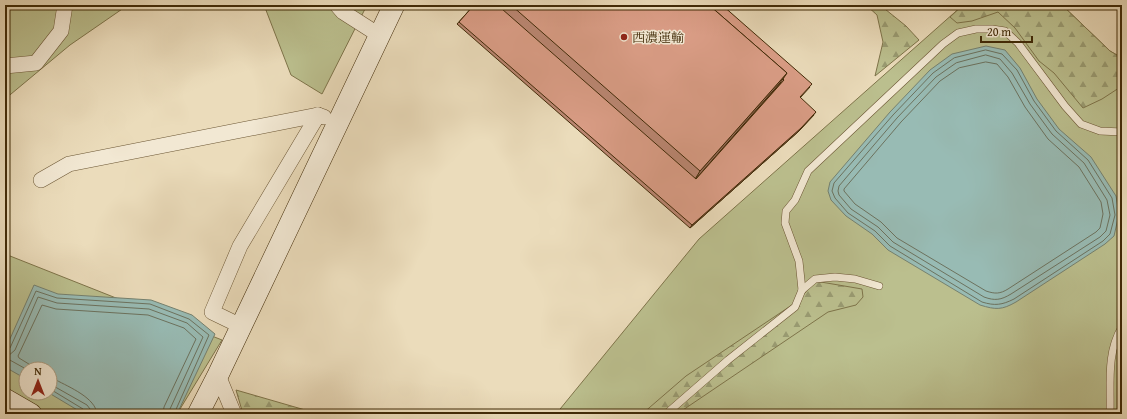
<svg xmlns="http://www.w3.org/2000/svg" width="1127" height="419" font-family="'Gentium Book Plus','Noto Serif JP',serif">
<defs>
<pattern id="forest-firs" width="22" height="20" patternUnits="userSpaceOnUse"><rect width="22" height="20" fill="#bbbf8e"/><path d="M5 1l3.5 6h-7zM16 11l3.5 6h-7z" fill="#999b72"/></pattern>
</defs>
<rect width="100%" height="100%" fill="#ebdcbb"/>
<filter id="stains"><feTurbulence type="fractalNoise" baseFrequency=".005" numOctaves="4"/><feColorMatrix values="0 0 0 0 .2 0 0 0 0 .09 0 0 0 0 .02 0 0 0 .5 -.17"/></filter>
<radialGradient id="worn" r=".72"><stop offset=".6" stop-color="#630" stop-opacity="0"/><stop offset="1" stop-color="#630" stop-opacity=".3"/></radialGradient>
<g fill="#bbbf8e" stroke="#7e744a" fill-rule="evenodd">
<path d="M5 5H128L70 45 5 99Z"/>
<path d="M264 5H367L322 94 291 75Z"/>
<path d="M963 5H1062L1110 51 1122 58V414H556L699 239Z"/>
<path d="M5 254 222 340 177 414H5ZM26 369H50V393H26Z"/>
</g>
<g fill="url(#forest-firs)" stroke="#7e744a">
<path d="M866 5H880L906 26 919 40 875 76 883 42 877 15Z"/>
<path d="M963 5H1062L1110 51 1122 58V86L1102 99 1083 108 1054 73 1039 61 1015 28 998 12 972 21 957 23 950 17Z"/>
<path d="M815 281 862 289 863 297 856 305 828 312 677 414H642L686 376 798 301Z"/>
<path d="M236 390 319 414H243Z"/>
</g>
<g fill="#98bbb4" stroke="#75816f">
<path d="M986 46 1005 50 1020 68 1037 99 1059 129 1091 157 1116 196 1119 214 1114 236 1105 244 1016 302C1002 310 996 310 980 305L888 250 872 234 846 216 831 200 828 191 830 182 890 112 930 70 952 54Z"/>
<path d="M34 285 58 294 151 300 192 315 215 334 177 414H84L49 393H50V369H26V379L5 367V350Z"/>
</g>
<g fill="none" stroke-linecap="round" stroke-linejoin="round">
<g stroke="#6c725e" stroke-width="1">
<path d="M986 50 1002 54 1017 70 1034 101 1056 131 1088 160 1112 198 1115 215 1110 234 1103 241 1014 299C1002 305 995 306 982 302L890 246 875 231 848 213 835 198 832 191 834 183 893 115 933 73 954 58Z"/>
<path d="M986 55 1000 59 1012 73 1030 104 1052 134 1084 163 1107 200 1110 215 1106 231 1100 237 1011 294C1001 300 995 301 984 297L893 242 878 227 851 209 839 195 838 191 839 186 897 118 936 77 956 63Z"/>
<path d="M986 62 997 64 1008 77 1025 107 1048 139 1079 167 1101 202 1103 214 1100 228 1096 232 1008 289C1000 294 995 294 986 291L897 238 881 222 855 204 844 191V189L901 122 940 81 959 68Z"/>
<path d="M5 350H8L10 348 36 291 57 298 150 304 189 319 209 335 174 414"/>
<path d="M26 369 8 359 7 357 15 350 38 297 57 303 149 309 187 323 203 337 170 409 169 414"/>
<path d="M37 369 19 358 18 356 42 305 56 309 148 315 184 328 196 339 164 407 163 414"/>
<path d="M50 378 56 380C69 387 96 398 97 414"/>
<path d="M50 384 87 405 90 409 91 414"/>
<path d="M50 389 83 409 85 414"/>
</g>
<defs>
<g id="lane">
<path d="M802 290 799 261 785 223 786 211 795 200 808 171 943 44 958 33 976 29H992L1005 31 1018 43 1065 106 1081 124 1100 131 1122 132"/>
<path d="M666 414 728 360 795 307 802 290 815 279 835 277 855 279 879 286"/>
<path d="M1110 414C1111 385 1106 353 1122 327"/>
</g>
<g id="street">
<path d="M337 5 343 12 379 35"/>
<path d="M5 66 36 63 61 31 65 5"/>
<path d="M41 180 69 164 318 115"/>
<path d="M241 326 212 312 240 246 318 115 324 117"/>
<path d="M218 375 234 414"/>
</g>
<g id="secondary">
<path d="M5 399 31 414"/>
<path d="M198 414 218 375 394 5"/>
</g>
</defs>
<use href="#lane" stroke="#6b5634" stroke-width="8"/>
<use href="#street" stroke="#6b5634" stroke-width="16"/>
<use href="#secondary" stroke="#402a07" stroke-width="22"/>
<use href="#lane" stroke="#f2e8d3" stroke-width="7"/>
<use href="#street" stroke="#f2e8d3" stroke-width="15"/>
<use href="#secondary" stroke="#f2e8d3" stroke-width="21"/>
</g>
<path fill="#bb8773" stroke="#402a07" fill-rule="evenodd" d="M474 5H722L810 87 800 98 814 115 799 131 690 228 457 24ZM781 82V83L696 179H695Z"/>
<g fill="#996e5e" stroke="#402a07">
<path d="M787 73 780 83 694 181 700 171Z"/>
<path d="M816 112 799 131 690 228 692 225Z"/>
</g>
<g fill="#da9d86" stroke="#402a07">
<path d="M474 5H505L502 9 696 179 784 80 783 79 787 73 709 5H722L812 84 800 97 816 112 801 128 692 225 459 22Z"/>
<path d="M511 5H709L787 73 700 171Z"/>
</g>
<circle fill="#8f2418" stroke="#f2e8d3" stroke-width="1.5" cx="624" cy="37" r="4"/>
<g text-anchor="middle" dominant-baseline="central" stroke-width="3" stroke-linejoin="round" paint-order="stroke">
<g font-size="13" fill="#402a07" stroke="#f2e8d3" text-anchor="start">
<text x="632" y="37">西濃運輸</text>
</g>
</g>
<rect width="1127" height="419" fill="none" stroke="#ebdcbb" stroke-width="20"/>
<rect x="6" y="6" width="1115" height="407" fill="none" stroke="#402a07" stroke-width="2"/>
<rect x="10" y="10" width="1107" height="399" fill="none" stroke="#402a07"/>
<g transform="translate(38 381)"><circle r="19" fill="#f2e8d3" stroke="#ab9c81"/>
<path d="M0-3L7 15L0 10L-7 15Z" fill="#8f2418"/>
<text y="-6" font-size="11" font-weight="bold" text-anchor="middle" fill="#402a07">N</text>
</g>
<path d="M981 36v6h51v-6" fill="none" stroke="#402a07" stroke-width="2"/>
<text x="987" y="36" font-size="12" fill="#402a07" stroke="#f2e8d3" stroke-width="3" paint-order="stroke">20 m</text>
<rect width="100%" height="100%" filter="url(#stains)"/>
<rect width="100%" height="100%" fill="url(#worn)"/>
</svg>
